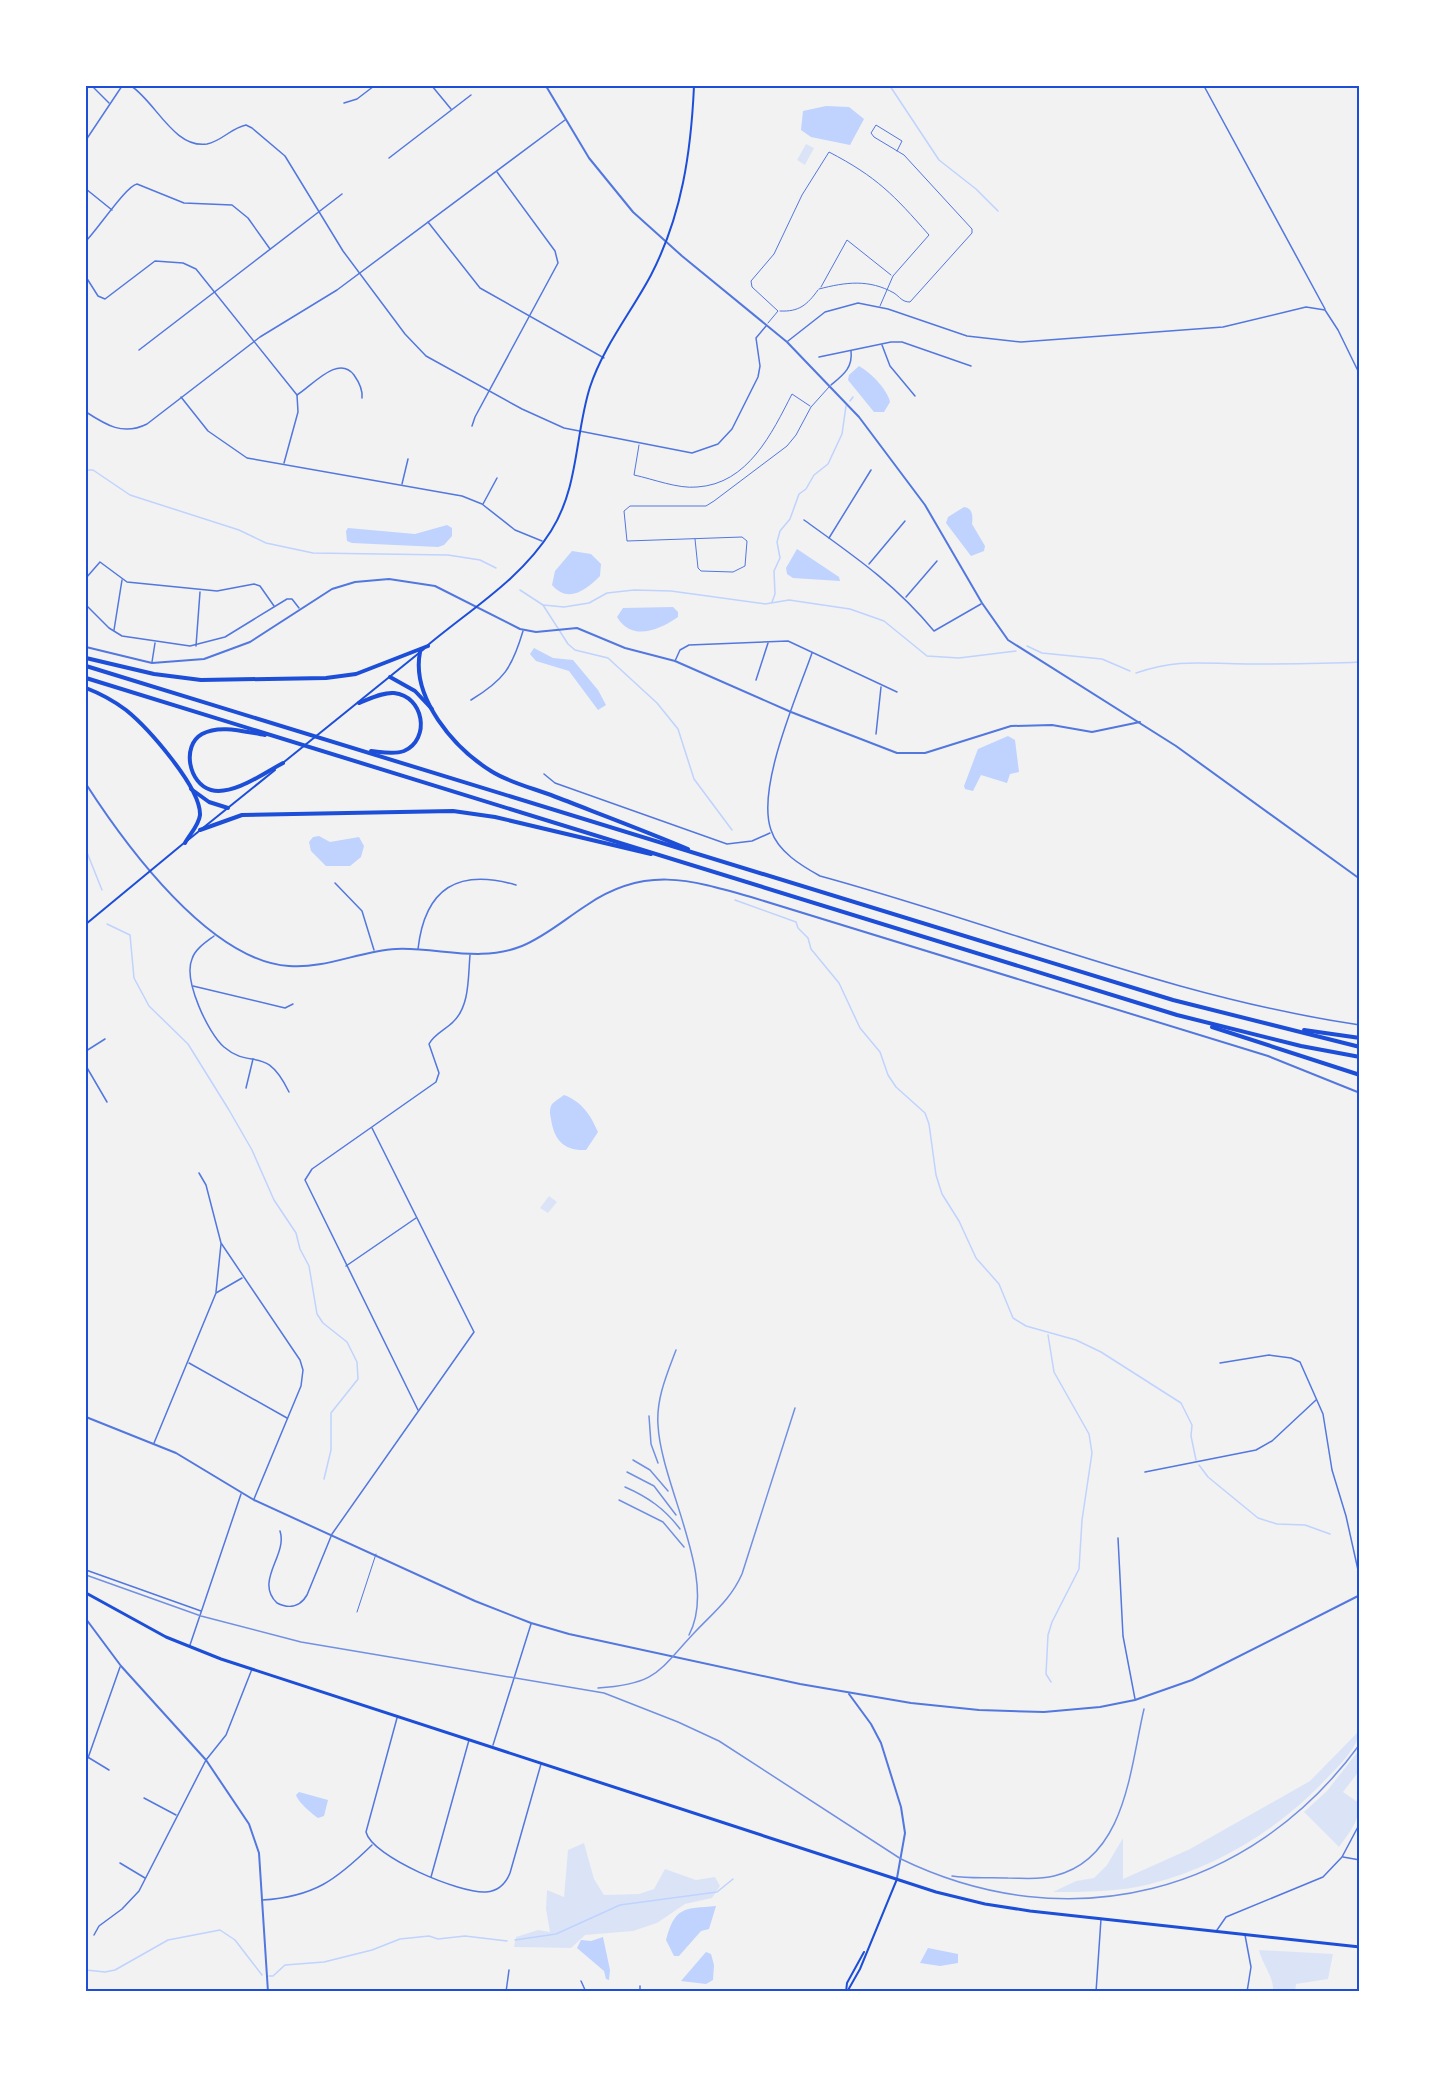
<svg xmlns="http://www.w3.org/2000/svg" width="1445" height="2077" font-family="'Exo 2',sans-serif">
<rect width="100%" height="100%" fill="#f2f2f2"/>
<g fill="#dbe4f7">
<path d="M806 144 814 148 805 165 797 160Z"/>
<path d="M549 1196 557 1202 548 1213 540 1208Z"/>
<path d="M1359 1731C1359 1746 1339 1766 1329 1776 1281 1828 1218 1867 1150 1884 1119 1892 1085 1892 1053 1892L1076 1881 1094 1878 1107 1865 1123 1838V1879L1190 1849 1310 1781Z"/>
<path d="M1359 1750V1771L1343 1792 1359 1803C1360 1821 1349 1833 1339 1847L1304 1812 1327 1791Z"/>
<path d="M584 1843 594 1879 604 1895 639 1894 654 1889 665 1869 696 1880 715 1877 720 1886 712 1898 685 1904 657 1923 633 1931 585 1935 571 1948 514 1947 516 1937 538 1930 550 1932 546 1909 547 1890 564 1897 568 1850Z"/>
<path d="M1259 1950 1333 1954 1328 1979 1296 1984 1295 1991H1273C1274 1977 1262 1964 1259 1950Z"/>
</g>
<g fill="#bfd3fe">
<path d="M826 106 849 107 864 119 850 145 811 137 801 130 803 111Z"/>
<path d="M859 366C871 373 887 389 890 402L884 412H874L848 380 849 375Z"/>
<path d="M964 507C973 508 973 517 972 524L985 546 984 551 971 556 946 523 948 517Z"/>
<path d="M447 525 452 528V536L444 545 438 547 352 543 347 541 346 531 348 528 415 534Z"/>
<path d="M797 549 839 577 840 581 793 578 787 574 786 568Z"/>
<path d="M572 551 591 554 601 564 600 576C586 590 568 604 552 585L555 571Z"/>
<path d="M673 607 678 612V617C659 630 632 642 617 617L623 608Z"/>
<path d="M534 648 553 658 573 660 598 690 606 705 598 710 569 671 536 661 530 654Z"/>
<path d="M1008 736 1015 740 1019 772 1010 774 1007 783 981 775 973 791 965 789 964 786 978 749Z"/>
<path d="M319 836 330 842 359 837 364 846 361 857 350 866H326L311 851 309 842 313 837Z"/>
<path d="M564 1095C582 1102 590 1114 598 1132L586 1150C564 1151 554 1140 551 1119 550 1114 549 1109 552 1104 555 1101 560 1098 564 1095Z"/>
<path d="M299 1792 328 1800 324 1816 318 1818C312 1814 298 1802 296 1795Z"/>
<path d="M716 1906 709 1929 701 1931 679 1956H674L666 1940C675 1906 684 1909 716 1906Z"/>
<path d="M603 1937 610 1970 609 1980 606 1979 604 1971 577 1948 581 1940 591 1941Z"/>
<path d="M928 1948 958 1954V1963L940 1966 920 1963Z"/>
<path d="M706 1952 711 1954 714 1965 713 1980 706 1984 681 1981Z"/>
</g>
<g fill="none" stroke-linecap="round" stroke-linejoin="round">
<g stroke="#bfd3fe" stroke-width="1.5">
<path d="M890 86 939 160 976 189 998 211"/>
<path d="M850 401 853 397"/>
<path d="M86 470H93L130 495 239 530 266 543 313 553 448 555 480 560 496 568"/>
<path d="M520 590 543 605 568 644 575 650 608 658 657 703 678 729 694 779 732 830"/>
<path d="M772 602 775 594 774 571 780 558 777 542 780 531 790 519 799 494 806 489 814 475 828 464 842 434 846 406"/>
<path d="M543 605 564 607 589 603 607 593 634 590 671 591 765 604 789 600 850 609 884 621 927 656 959 658 1016 651"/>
<path d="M1027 646 1042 653 1102 659 1130 671"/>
<path d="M1136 673C1180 658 1204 664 1247 664 1285 664 1322 664 1360 662"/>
<path d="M86 850 102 890"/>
<path d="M735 900 796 922 798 928 808 938 811 949 839 983 860 1028 880 1052 888 1075 896 1087 925 1113 929 1124 936 1175 942 1194 959 1221 976 1258 999 1284 1013 1318 1026 1326 1076 1340 1101 1352 1181 1403 1192 1425 1191 1436 1196 1460"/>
<path d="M107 924 130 935 134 978 149 1006 188 1044 229 1110 252 1150 274 1200 296 1233 300 1249 309 1266 317 1314 323 1323 347 1342 357 1362 358 1379 331 1413V1450L324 1479"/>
<path d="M1048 1335 1054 1372 1089 1434 1092 1453 1082 1520 1079 1569 1052 1622 1048 1635 1046 1674 1051 1682"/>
<path d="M1199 1465 1208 1477 1258 1518 1277 1524 1305 1525 1330 1534"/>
<path d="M515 1940 556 1934 620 1905 717 1892 733 1879"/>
<path d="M86 1970 105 1972 115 1970 168 1940 220 1930 235 1940 262 1975"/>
<path d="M269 1976H273L285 1965 324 1962 372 1950 400 1939 429 1936 438 1939 465 1936 507 1941"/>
</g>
<g stroke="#5277de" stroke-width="1">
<path d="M821 287 847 240 891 275"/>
<path d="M819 289C846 282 869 279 894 293 900 297 902 302 910 302L972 233V229L904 155 874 137 871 133 876 125 902 141 897 151"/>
<path d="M780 311C799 312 807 305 818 290"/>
<path d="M768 323 778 311 752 287 751 281 774 254 802 195 829 152C877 177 894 195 929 235L893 276 880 306"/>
<path d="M639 445 634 475C653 479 678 489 697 487 748 484 772 433 792 394L810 406"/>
<path d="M695 539 698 568 701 571 733 572 745 566 747 541 742 537 627 541 624 511 630 506H706L714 501 787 446 796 435 811 407 829 387"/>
<path d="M357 1612 376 1554"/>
</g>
<g stroke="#5277de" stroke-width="1.5">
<path d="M92 86 109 103"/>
<path d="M131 86C155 101 174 149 207 144 222 141 231 128 246 125L252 128 285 156 343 251 405 334 426 356 522 409 564 428 692 453 718 444 732 429 758 377 760 366 756 338 766 326"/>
<path d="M432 86 451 109"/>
<path d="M1204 86 1325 309"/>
<path d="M344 103 357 99 374 86"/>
<path d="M86 140 122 86"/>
<path d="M389 158 471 95"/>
<path d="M86 189 112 210"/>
<path d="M428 222 480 288 604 358"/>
<path d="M86 241C98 229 126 186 137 184L184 203 232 205 248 218 270 249"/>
<path d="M86 277 98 296 105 299 155 261 183 263 196 269 297 395 298 412 284 463"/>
<path d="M788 341 825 312 858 303 888 309 967 336 1021 342 1223 327 1306 307 1325 310 1338 330 1360 375"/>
<path d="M882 345 890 366 915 396"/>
<path d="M139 350 342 194"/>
<path d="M819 357 891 342H902L971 366"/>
<path d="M831 385C843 375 853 368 851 351"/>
<path d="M297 395C312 386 338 354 354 375 359 382 363 389 362 398"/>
<path d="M181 397 208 431 247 458 462 496 482 504 515 530 542 541"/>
<path d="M86 412C106 425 123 436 147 424L260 337 337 290 565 120"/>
<path d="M472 426 475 417 558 263 555 251 497 172"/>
<path d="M402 484 408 459"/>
<path d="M483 504 497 478"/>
<path d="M804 520C854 556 894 583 934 631L981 604"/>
<path d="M829 538 871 470"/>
<path d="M869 564 905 521"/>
<path d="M86 578 100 562 127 582 217 591 254 584 260 586 274 606"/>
<path d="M906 597 937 561"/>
<path d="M86 605 109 628 122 636 190 646 225 637 287 599H292L299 608"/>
<path d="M114 630 122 580"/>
<path d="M196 646 200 592"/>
<path d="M812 653C797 696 756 788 771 830 778 852 802 866 820 876 1000 925 1175 998 1360 1025"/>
<path d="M675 661 680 650 689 645 788 641 897 692"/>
<path d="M152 662 155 643"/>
<path d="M756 680 768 643"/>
<path d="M471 700C504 680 512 668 523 631"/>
<path d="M876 734 881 687"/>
<path d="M544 774 555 783 727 844 752 841 770 833"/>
<path d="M335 883 362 911 374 950"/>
<path d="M214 936C206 942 195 949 192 959 183 980 208 1033 224 1047 252 1071 265 1043 289 1092"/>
<path d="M418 949C425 888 458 868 516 885"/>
<path d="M193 986 285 1008 293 1004"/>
<path d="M86 1051 105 1039"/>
<path d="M86 1066 107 1102"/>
<path d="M246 1088 253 1059"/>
<path d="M199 1173 206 1185 221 1243 300 1360 303 1370 301 1386 254 1499"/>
<path d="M346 1266 416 1218"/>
<path d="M216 1292 221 1244"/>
<path d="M189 1363 287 1418"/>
<path d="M1220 1363 1269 1355 1291 1358 1300 1362 1323 1414 1332 1470 1346 1516 1360 1579"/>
<path d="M418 1410 305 1180 312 1169 436 1082 439 1073 429 1044C434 1034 445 1030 453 1022 470 1006 468 977 470 955"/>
<path d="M154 1443 216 1293 242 1278"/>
<path d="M1145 1472 1256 1450 1272 1441 1316 1400"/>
<path d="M280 1531C288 1555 254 1581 277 1603 289 1609 300 1607 307 1595L332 1534 474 1332 372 1128"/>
<path d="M1118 1538 1123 1636 1135 1699"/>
<path d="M86 1570 201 1611"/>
<path d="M190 1645 241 1494"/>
<path d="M397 1718 366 1832C372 1857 461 1894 486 1892 498 1891 506 1883 510 1873L541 1764"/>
<path d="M493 1745 531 1624"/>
<path d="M86 1756 109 1770"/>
<path d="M88 1758 120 1667"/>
<path d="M144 1798 176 1815"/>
<path d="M1343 1857 1360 1860"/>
<path d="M120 1863 145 1878"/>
<path d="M431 1877 469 1740"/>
<path d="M262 1900C314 1897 336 1880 372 1845"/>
<path d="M1217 1930 1226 1917 1323 1877 1342 1857 1360 1823"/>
<path d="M94 1935 99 1926 122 1909 139 1891 206 1760 226 1735 252 1669"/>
<path d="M1245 1935 1251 1967 1247 1992"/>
<path d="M581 1981 586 1992"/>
<path d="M640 1986V1992"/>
<path d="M506 1992 509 1970"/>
<path d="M1096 1992 1101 1919"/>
</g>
<g stroke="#5277de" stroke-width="2">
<path d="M546 86 589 158 633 212 682 256 787 342 859 417 925 505 982 603 1008 640 1176 746 1360 879"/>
<path d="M86 647 152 663 204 659 250 642 332 589 355 582 389 579 435 586 520 629 536 632 577 628 625 648 675 661 791 712 897 753H925L1011 726 1052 725 1092 732 1140 722"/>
<path d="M86 784C126 846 210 961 289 966 325 969 360 951 396 949 439 947 479 963 522 946 546 936 565 919 587 905 644 866 689 879 751 897L1268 1056 1360 1093"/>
<path d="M86 1417 176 1453 254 1500 475 1601 531 1623 569 1634 800 1684 911 1703 979 1710 1044 1712 1100 1707 1135 1700 1192 1680 1360 1595"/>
<path d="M86 1619 121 1666 206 1760 249 1824 259 1853 268 1992"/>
<path d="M849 1694 871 1724 881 1743 901 1807 905 1833 897 1878"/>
</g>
<g stroke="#1d4ed8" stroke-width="2">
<path d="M428 645C471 609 521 579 551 531 579 487 575 434 590 387 603 347 632 311 651 275 682 215 691 152 694 86"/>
<path d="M284 762 424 649"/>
<path d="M188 840 275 770"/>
<path d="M86 924 184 843"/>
<path d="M846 1992 847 1983 864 1952"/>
<path d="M847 1992 860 1969 897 1879"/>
</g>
<path stroke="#1d4ed8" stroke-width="3" d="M86 1593 166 1637 221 1659 936 1892 985 1904 1030 1911 1360 1947"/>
<g stroke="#1d4ed8" stroke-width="4">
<path d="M420 652C411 698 454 748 491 771 508 782 532 788 551 795 597 813 643 830 688 849"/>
<path d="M86 658 154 674 201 680 326 678 356 674 428 646"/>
<path d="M86 666 1173 1000 1360 1047"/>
<path d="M390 677 415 691 432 709"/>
<path d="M86 678 1177 1015 1301 1046 1360 1057"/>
<path d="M86 688C99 693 114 701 126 710 147 727 201 787 200 815 199 825 190 834 185 843"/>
<path d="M359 703C370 699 382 692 394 693 424 696 431 739 404 751 394 755 381 752 371 751"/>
<path d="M265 735C245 732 220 724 202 734 181 746 189 784 211 790 233 796 264 773 283 763"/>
<path d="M191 789 209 802 228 808"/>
<path d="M200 830 242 815 453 811 495 817 651 854"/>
<path d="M1212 1027 1360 1075"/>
<path d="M1304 1030 1360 1038"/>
</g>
<g stroke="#7290e2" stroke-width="1.5">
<path d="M676 1350C667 1374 656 1399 658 1425 661 1486 719 1579 689 1635"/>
<path d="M649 1416 651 1444 658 1463"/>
<path d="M633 1460 650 1470 668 1491"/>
<path d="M627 1472 654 1486 676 1515"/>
<path d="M625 1487C648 1497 665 1509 680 1529"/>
<path d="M619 1500 663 1522 684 1547"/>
<path d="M86 1575 201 1616 301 1642 604 1693 678 1722 719 1741 901 1859C1068 1940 1250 1895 1360 1744"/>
<path d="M598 1688C658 1684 658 1671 695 1632 713 1613 731 1599 742 1574L795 1408"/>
<path d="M952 1876C970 1879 989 1877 1008 1878 1023 1878 1039 1880 1054 1876 1126 1859 1130 1768 1144 1709"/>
</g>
</g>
<rect width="1445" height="2077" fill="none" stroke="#ffffff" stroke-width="174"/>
<rect x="87" y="87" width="1271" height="1903" fill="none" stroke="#1d4ed8" stroke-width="2"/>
</svg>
